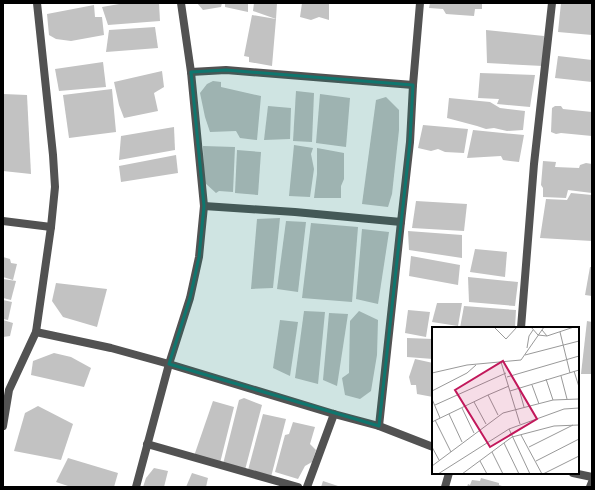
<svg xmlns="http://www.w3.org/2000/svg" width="595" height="490" font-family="'Source Sans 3',sans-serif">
<rect width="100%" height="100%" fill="#fff"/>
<g fill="#c2c2c2">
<path d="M125 3H159L160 21 108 25 102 7Z"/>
<path d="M197 3H222L221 7 203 10Z"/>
<path d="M225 3H248V12L225 7Z"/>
<path d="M254 3H277L276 19 253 11Z"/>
<path d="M302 3H329V20L319 17 311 20 300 17Z"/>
<path d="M430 3H482V9H475L474 16 446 14 443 9 429 8Z"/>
<path d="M561 3H592V35L558 32Z"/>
<path d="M94 5 95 17H102L104 35 71 41 56 39 49 35 47 14Z"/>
<path d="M252 15 276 19 272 66 249 62V57L244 56Z"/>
<path d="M155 27 158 48 106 52 109 30Z"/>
<path d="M486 30 544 36 543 66 487 63Z"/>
<path d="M558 56 592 60V82L555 78Z"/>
<path d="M103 62 106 87 59 91 55 69Z"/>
<path d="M162 71 164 87 154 93 158 111 124 118 119 105 114 82Z"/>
<path d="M480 73 535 75 530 107 497 104 499 99 478 98Z"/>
<path d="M213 81 221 82V87L261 96 257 140 240 138 236 131 210 132 205 117 200 93 207 84Z"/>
<path d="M112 89 116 132 69 138 63 95Z"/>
<path d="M296 91 314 93 312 142 293 141Z"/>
<path d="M3 94 27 95 31 174 3 171Z"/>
<path d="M320 94 350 98 346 147 316 143Z"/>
<path d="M386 97 399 110V130L392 194 388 207 362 204 376 100Z"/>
<path d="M449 98 490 102 500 108 525 111 523 130 507 131 494 128 486 129 477 126 447 118Z"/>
<path d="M268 106 291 108 290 139 264 140Z"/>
<path d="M555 106H561L563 109 592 112V136L561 133 556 134 551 132 552 108Z"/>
<path d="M423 125 468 129 464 153 445 152 438 149 431 151 418 148Z"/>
<path d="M174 127 175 150 119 160 121 136Z"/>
<path d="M473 130 524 135 519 162 503 160 501 156 467 158Z"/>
<path d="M294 145 313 148 311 154 314 169 310 197 289 196Z"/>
<path d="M203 146 235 147 233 192 219 191 216 193 204 182Z"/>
<path d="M317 148 344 153V179L341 186V198H314L317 174Z"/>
<path d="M237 150 261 152 258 195 235 193Z"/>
<path d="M176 155 178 173 121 182 119 166Z"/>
<path d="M543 161 556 162 555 167 579 168 580 165 586 163 592 164V193L568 190 566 198 543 197V188L541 185Z"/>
<path d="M571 193 592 195V241L540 238 546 199 567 200Z"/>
<path d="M416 201 467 204 464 231 412 228Z"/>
<path d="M280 218 273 288 251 289 257 219Z"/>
<path d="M286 221 306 222 298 292 277 289Z"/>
<path d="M311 223 358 227 352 302 302 298Z"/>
<path d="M362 229 389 232 378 304 356 299Z"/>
<path d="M408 231 462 235V258L409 250Z"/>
<path d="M475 249 507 252 505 277 470 272Z"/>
<path d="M411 256 460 265 458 285 409 276Z"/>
<path d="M3 257 10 259 11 263 17 264 13 280 3 277Z"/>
<path d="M590 267H592V296L585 295Z"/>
<path d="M468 277 518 282 515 306 469 302Z"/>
<path d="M3 279 16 281 11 300 3 298Z"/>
<path d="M56 283 107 289 97 327 63 317 52 301Z"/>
<path d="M3 300 12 302 8 320 3 319Z"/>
<path d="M437 303H462L458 326 432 322Z"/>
<path d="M464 306 516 310 515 328H460Z"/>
<path d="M408 310 430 312 426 337 405 333Z"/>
<path d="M304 311 325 312 318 384 295 378Z"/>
<path d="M359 311 378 320 377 355 371 391 360 399 345 395 342 378 349 373 350 321Z"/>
<path d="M329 313 348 314 337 386 323 380Z"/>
<path d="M3 320 13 323 10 336 3 337Z"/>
<path d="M280 320 298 322 290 376 273 368Z"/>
<path d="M587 321 592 322V374H581Z"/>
<path d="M407 338 433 339V359L407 357Z"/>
<path d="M54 353 71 357 91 368 84 387 31 375 33 361Z"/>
<path d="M415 359 433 363V397L417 394 416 385H411L409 377Z"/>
<path d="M244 398 262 405 245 470 223 464 239 400Z"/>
<path d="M213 401 234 407 220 463 194 456Z"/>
<path d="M38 406 73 424 61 460 14 451 25 413Z"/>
<path d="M263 414 286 419 271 477 248 470Z"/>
<path d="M293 422 315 427 310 444 316 450 312 462 305 466 298 479 275 472 285 435 289 434Z"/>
<path d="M68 458 118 473 114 487H71L56 482Z"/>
<path d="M154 468 168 471 164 487H143L146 478Z"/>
<path d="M192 473 208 478 206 487H186Z"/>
<path d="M481 478 499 483V485L505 487H467L468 484 470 485 472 480 480 481Z"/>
<path d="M323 481 341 487H321Z"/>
</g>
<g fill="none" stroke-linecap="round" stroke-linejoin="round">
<g stroke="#525252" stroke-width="8">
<path d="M191 72 226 70 413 85"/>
<path d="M204 206 295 212 401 222 410 142 413 85 420 3"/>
<path d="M3 221 51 227"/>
<path d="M521 328 534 164 552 3"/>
<path d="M36 332 111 348 169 364 334 414 379 426 433 447"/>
<path d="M3 426 9 390 36 332 51 227 55 187 53 155 37 3"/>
<path d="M379 426 401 222"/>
<path d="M147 444 298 487"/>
<path d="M573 473 592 477"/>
<path d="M136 487 169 364 190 298 199 257 204 206 191 72 181 3"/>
<path d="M307 487 334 414"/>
<path d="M445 487 449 473"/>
<path d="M590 487 592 482"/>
</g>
</g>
<path fill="#0f766e" fill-opacity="0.2" stroke="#0f766e" stroke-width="3" stroke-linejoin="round" d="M226 70 413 85 410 142 379 426 169 364 190 298 199 257 204 206 191 72Z"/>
<g transform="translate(432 327)">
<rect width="147" height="147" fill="#fff"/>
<path fill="none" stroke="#999" stroke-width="1" d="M62 0 74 12 85 0M99 0 106 8 115 9M110 3 115 9 142 0M128 5 138 46M95 21 97 9 101 3M93 28 147 14M69 35 88 97M142 44 147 60M0 46 35 38 89 33 112 0M129 49 135 72M75 50 147 29M114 52 121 73M100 58 107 77M87 62 92 80M0 64 35 46 44 38M78 64 147 43M56 68 77 59M0 72 8 91M42 75 54 97M3 78 74 46M30 81 42 106M17 87 30 115M3 93 19 125M0 95 56 68 66 88M77 102 98 147M89 108 110 147M72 116 87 147M0 120 7 133M97 120 141 98M60 125 71 147M48 134 55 147M104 134 147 112M0 139 71 86 121 73 147 72M6 147 77 102 132 82 147 81M30 147 80 110 122 99 147 98M111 147 147 129"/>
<path fill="#c2185b" fill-opacity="0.15" stroke="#c2185b" stroke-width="2" d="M71 34 105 92 58 120 23 63Z"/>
<rect width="147" height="147" fill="none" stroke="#000" stroke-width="2"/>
</g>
<rect width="595" height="490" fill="none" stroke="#000000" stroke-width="8"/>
</svg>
